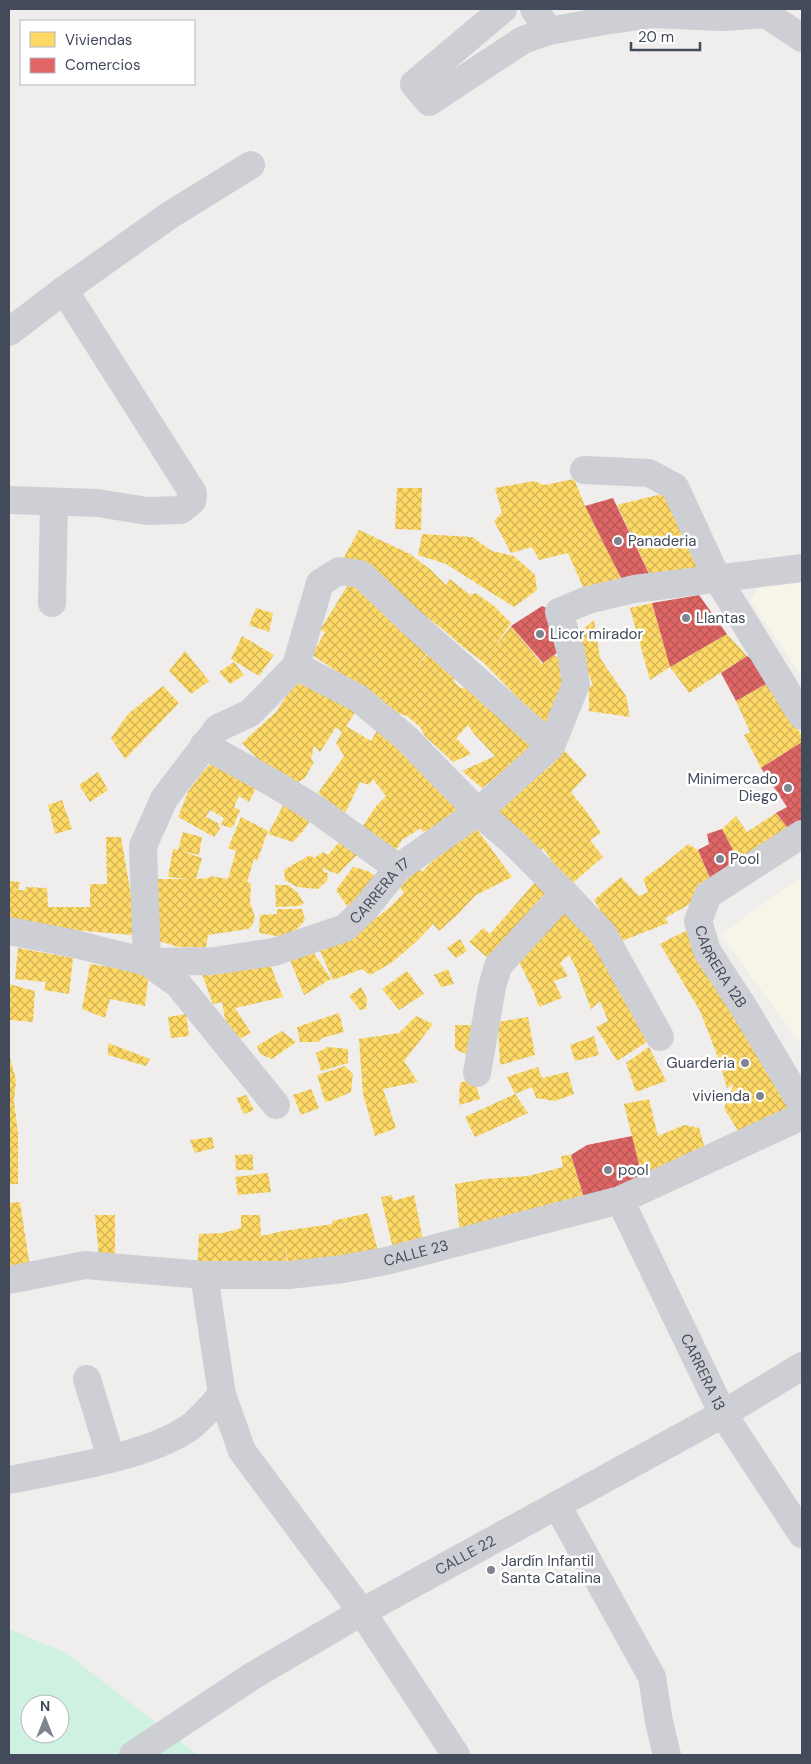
<svg xmlns="http://www.w3.org/2000/svg" width="811" height="1764" font-family="'DM Sans',sans-serif">
<defs>
<pattern id="homes-cross-hatch" width="8" height="8" patternUnits="userSpaceOnUse" patternTransform="scale(1.25)"><rect width="8" height="8" fill="#ffd966"/><path d="M0 0l8 8M0 8l8-8" fill="none" stroke="#d0b257"/></pattern>
<pattern id="shops-cross-hatch" width="8" height="8" patternUnits="userSpaceOnUse" patternTransform="scale(1.25)"><rect width="8" height="8" fill="#e06666"/><path d="M0 0l8 8M0 8l8-8" fill="none" stroke="#b75657"/></pattern>
</defs>
<rect width="100%" height="100%" fill="#efeeed"/>
<g fill="#f7f5e7">
<path d="M763 581 802 582V677L751 601Z"/>
<path d="M802 876V1046L721 934Z"/>
</g>
<path fill="#cff1e1" fill-rule="evenodd" d="M9 1629 66 1653 198 1755H9ZM30 1704H60V1734H30Z"/>
<g fill="url(#homes-cross-hatch)">
<path d="M574 479 585 506 622 580 583 587 568 553 539 560 532 547 511 553 494 521 502 513 495 488 534 481 544 485Z"/>
<path d="M397 488H422L421 530 395 529Z"/>
<path d="M674 491 707 568 650 576 617 505Z"/>
<path d="M359 530 410 554 431 570 446 585 450 579 470 595 476 593 494 606 511 623 490 653 511 626 542 664 554 655 567 664 570 670 546 724 531 711 483 662 462 646 444 630 388 589 343 559Z"/>
<path d="M422 534 472 537 492 551 514 556 535 575 537 590 514 607 446 564 418 555Z"/>
<path d="M353 577 432 648 417 664 435 648 443 667 442 668 454 677V682L462 689 470 682 536 747 482 788 462 771 495 756 474 734 468 725 456 738 471 754 453 762 425 736 420 727 407 716 392 711 346 677 312 655 325 632 320 630Z"/>
<path d="M652 603 670 667 650 680 630 608Z"/>
<path d="M256 608 273 613 269 632 249 625Z"/>
<path d="M594 620 600 658 626 696 630 717 589 711V686L593 685 583 660 579 632Z"/>
<path d="M727 634 747 656 689 693 670 667Z"/>
<path d="M242 636 274 655 259 676 231 659Z"/>
<path d="M185 651 209 681 191 694 169 671Z"/>
<path d="M234 662 244 675 230 684 219 672Z"/>
<path d="M298 678 358 708 346 726 371 741 379 727 463 812 440 825 423 832 421 828 413 833 402 840 394 853 362 827 377 805 386 796 373 779 369 785 360 782 345 813 318 793 344 756 336 743 342 732 336 727 320 752 314 746 311 759 314 762 305 778 297 783 272 773 242 743 276 712Z"/>
<path d="M771 681 786 711 802 736V742L761 768 744 735 750 732 736 701Z"/>
<path d="M163 686 179 703 125 759 111 738 128 714Z"/>
<path d="M564 750 587 775 571 792 586 811 601 833 590 840 603 857 569 886 543 848 538 853 491 816 542 763 549 768Z"/>
<path d="M213 761 259 782 249 802 239 796 234 807 240 810 234 825 231 828 221 825 224 818 210 810 206 817 218 823 220 829 214 837 178 817 188 792 201 774Z"/>
<path d="M98 772 108 790 90 802 79 785Z"/>
<path d="M287 798 315 814 303 831 293 842 268 834Z"/>
<path d="M62 800 72 829 55 834 48 805Z"/>
<path d="M776 813 793 834 743 869 722 829 736 816 747 832Z"/>
<path d="M241 817 268 831 257 861 254 859 247 882 251 883 250 903 255 917 252 926 248 929 208 935 206 947H179L155 940 158 879H188L168 877 173 849 178 850 183 832 202 837 199 855 181 851 202 858 196 879 209 878 210 876 228 879 236 851 228 848Z"/>
<path d="M473 824 512 877 476 895 457 915 439 931 433 924 416 942 391 963 370 975 362 969 333 980 320 951 365 926 388 909 404 893 400 887 419 868 422 872 445 848Z"/>
<path d="M346 834 366 846 338 874 326 870 323 867V871L328 873 327 881 318 889 297 887 285 880 284 870 310 855 314 858 323 852 328 855Z"/>
<path d="M106 837H121L133 907V935L49 928 9 922V881L20 882 18 890H26V887L47 888 48 907H90V884H107Z"/>
<path d="M688 844 698 850 715 890 665 918 668 923 619 942 594 900 621 877 639 896 648 892 643 879 664 864Z"/>
<path d="M353 867 368 871 374 875 376 884 353 915 336 890Z"/>
<path d="M536 881 553 901 495 964 469 942 483 928 490 934Z"/>
<path d="M275 885H288L297 892 304 903 299 906 276 907Z"/>
<path d="M571 902 650 1040 617 1061 596 1027 608 1021 600 1001 591 1009 576 968 569 955 560 963 568 976 554 981 562 998 539 1007 533 990 519 962Z"/>
<path d="M277 909H302L305 920 288 938 259 933 260 915 277 914Z"/>
<path d="M693 927 800 1112 743 1139 724 1108 734 1084 727 1088 719 1060 700 1011 660 944Z"/>
<path d="M460 939 467 951 456 958 447 948Z"/>
<path d="M18 948 73 958 69 994 44 990 46 982 15 979Z"/>
<path d="M313 952 331 979 304 995 290 960Z"/>
<path d="M269 962 283 997 235 1008 251 1033 239 1039 226 1024 222 1002 213 1004 202 974Z"/>
<path d="M90 964 149 973 145 1006 110 999 105 1018 82 1009Z"/>
<path d="M448 969 454 984 441 987 434 975Z"/>
<path d="M407 971 424 994 399 1010 382 989Z"/>
<path d="M9 984 35 991 33 1022 9 1020Z"/>
<path d="M361 987 367 998 366 1009 360 1010 349 996Z"/>
<path d="M339 1013 344 1032 322 1038 318 1042H300L297 1027Z"/>
<path d="M186 1014 189 1036 171 1038 168 1017Z"/>
<path d="M416 1016 433 1024 404 1061 418 1082 383 1089 396 1128 375 1136 363 1094 359 1039 399 1033Z"/>
<path d="M528 1017 535 1055 500 1065 498 1022Z"/>
<path d="M455 1025H471L470 1056 455 1049Z"/>
<path d="M282 1031 296 1042 272 1059 260 1054 257 1046Z"/>
<path d="M594 1036 599 1055 575 1061 570 1045Z"/>
<path d="M108 1043 150 1059 146 1066 108 1055Z"/>
<path d="M328 1047 348 1049V1063L321 1071 316 1053Z"/>
<path d="M649 1047 666 1081 636 1092 626 1063Z"/>
<path d="M9 1054 16 1080 14 1101 18 1134V1184H9Z"/>
<path d="M345 1066 353 1074 351 1092 333 1100 325 1102 317 1075Z"/>
<path d="M538 1067 542 1078 568 1072 574 1094 555 1101 536 1098 532 1087 515 1094 507 1077Z"/>
<path d="M474 1077 480 1099 459 1105 460 1083Z"/>
<path d="M311 1089 319 1108 301 1115 293 1095Z"/>
<path d="M515 1094 528 1113 475 1137 465 1117Z"/>
<path d="M246 1095 254 1110 244 1114 236 1098Z"/>
<path d="M649 1099 658 1136 684 1125 699 1128 707 1156 644 1185 624 1104Z"/>
<path d="M212 1137 214 1148 195 1153 190 1140Z"/>
<path d="M253 1154V1170H236L235 1155Z"/>
<path d="M571 1155 586 1204 460 1236 455 1184 485 1179 528 1176 563 1167 561 1156Z"/>
<path d="M268 1173 271 1192 238 1195 235 1177Z"/>
<path d="M392 1195 393 1201 414 1195 424 1245 394 1253 381 1197Z"/>
<path d="M20 1202 30 1268 9 1272V1203Z"/>
<path d="M368 1213 379 1255 289 1267 285 1243 288 1268 197 1271 199 1234 223 1233 241 1228V1215H260L261 1236 283 1231 333 1224 332 1221Z"/>
<path d="M95 1215H115V1257L99 1256Z"/>
</g>
<g fill="url(#shops-cross-hatch)">
<path d="M613 498 650 576 622 580 585 506Z"/>
<path d="M699 595 727 634 670 667 652 603Z"/>
<path d="M542 606 549 609 568 645 543 663 511 626Z"/>
<path d="M747 656 760 664 771 681 736 701 721 673Z"/>
<path d="M802 742V828L793 834 776 813 787 807 761 768Z"/>
<path d="M722 829 743 869 715 890 698 850 709 844 707 834Z"/>
<path d="M632 1136 644 1185 586 1204 571 1155 587 1145Z"/>
</g>
<g fill="none" stroke-linecap="round" stroke-linejoin="round">
<g stroke="#cecfd4" stroke-width="28">
<path d="M503 9 414 84 429 102 523 40 549 31 598 22 652 14 723 17 766 14 802 38"/>
<path d="M534 9 549 31"/>
<path d="M9 332 64 290 170 215 251 165"/>
<path d="M584 470 649 473 675 487 717 578 802 716"/>
<path d="M9 500 98 503 147 511 181 510 192 501 193 493 64 290"/>
<path d="M52 603 54 502"/>
<path d="M296 666 358 698 406 738 478 812 514 843 564 893 603 934 660 1037"/>
<path d="M204 745 273 783 317 810 398 868"/>
<path id="s1" d="M802 834 708 895 698 921 707 951 746 1011 802 1105"/>
<path id="s2" d="M9 931 71 943 147 962 214 961 274 952 345 928 365 909 398 868 478 812 551 746 576 684 571 652 559 612 588 600 634 589 802 568"/>
<path d="M477 1073 492 987 498 966 564 893"/>
<path d="M276 1105 178 984 147 962 143 846 164 799 218 728 250 713 296 666 320 583 339 571 361 574 408 619 551 746"/>
<path id="s3" d="M620 1200 723 1414 802 1534"/>
<path d="M204 1275 222 1395 242 1451 362 1612 456 1755"/>
<path id="s4" d="M9 1280 85 1265 204 1275H289L343 1269 386 1261 620 1200 802 1116"/>
<path d="M87 1379 111 1458"/>
<path d="M9 1480C62 1469 144 1458 189 1428 201 1419 212 1405 222 1395"/>
<path d="M557 1505 652 1677 659 1722 667 1755"/>
<path id="s5" d="M133 1755 254 1675 362 1612 723 1414 802 1366"/>
</g>
</g>
<g fill="#7f848e" stroke="#fff" stroke-width="2">
<circle cx="618" cy="541" r="5"/>
<circle cx="686" cy="618" r="5"/>
<circle cx="540" cy="634" r="5"/>
<circle cx="788" cy="788" r="5"/>
<circle cx="720" cy="859" r="5"/>
<circle cx="745" cy="1063" r="5"/>
<circle cx="760" cy="1096" r="5"/>
<circle cx="608" cy="1170" r="5"/>
<circle cx="491" cy="1570" r="5"/>
</g>
<g text-anchor="middle" dominant-baseline="central" stroke-width="5" stroke-linejoin="round" paint-order="stroke">
<g font-size="15" fill="#434b5b" stroke="#fff" text-anchor="start">
<text x="628" y="541">Panaderia</text>
<text x="696" y="618">Llantas</text>
<text x="550" y="634">Licor mirador</text>
<text x="778" y="779" text-anchor="end">Minimercado<tspan x="778" dy="17">Diego</tspan></text>
<text x="730" y="859">Pool</text>
<text x="735" y="1063" text-anchor="end">Guarderia</text>
<text x="750" y="1096" text-anchor="end">vivienda</text>
<text x="618" y="1170">pool</text>
<text x="501" y="1561">Jardín Infantil<tspan x="501" dy="17">Santa Catalina</tspan></text>
</g>
<g font-size="15" fill="#434b5b" stroke="#fff">
<text stroke="none"><textPath href="#s2" startOffset="395">CARRERA 17</textPath></text>
<text stroke="none"><textPath href="#s1" startOffset="191">CARRERA 12B</textPath></text>
<text stroke="none"><textPath href="#s4" startOffset="411">CALLE 23</textPath></text>
<text stroke="none"><textPath href="#s3" startOffset="191">CARRERA 13</textPath></text>
<text stroke="none"><textPath href="#s5" startOffset="388">CALLE 22</textPath></text>
</g>
</g>
<rect width="811" height="1764" fill="none" stroke="#434b5b" stroke-width="20"/>
<rect x="20" y="20" width="175" height="65" fill="#ffffff" stroke="#b4b7bd"/>
<rect x="30" y="32" width="25" height="15" fill="#ffd966" stroke="#b4b7bd"/>
<text x="65" y="45" font-size="15" fill="#434b5b">Viviendas</text>
<rect x="30" y="58" width="25" height="15" fill="#e06666" stroke="#b4b7bd"/>
<text x="65" y="70" font-size="15" fill="#434b5b">Comercios</text>
<g transform="translate(45 1719)"><circle r="24" fill="#ffffff" stroke="#b4b7bd"/>
<path d="M0-4L9 19L0 12L-9 19Z" fill="#7f848e"/>
<text y="-8" font-size="14" font-weight="bold" text-anchor="middle" fill="#434b5b">N</text>
</g>
<path d="M631 42v8h69v-8" fill="none" stroke="#434b5b" stroke-width="2.5"/>
<text x="638" y="42" font-size="15" fill="#434b5b" stroke="#ffffff" stroke-width="4" paint-order="stroke">20 m</text>
</svg>
